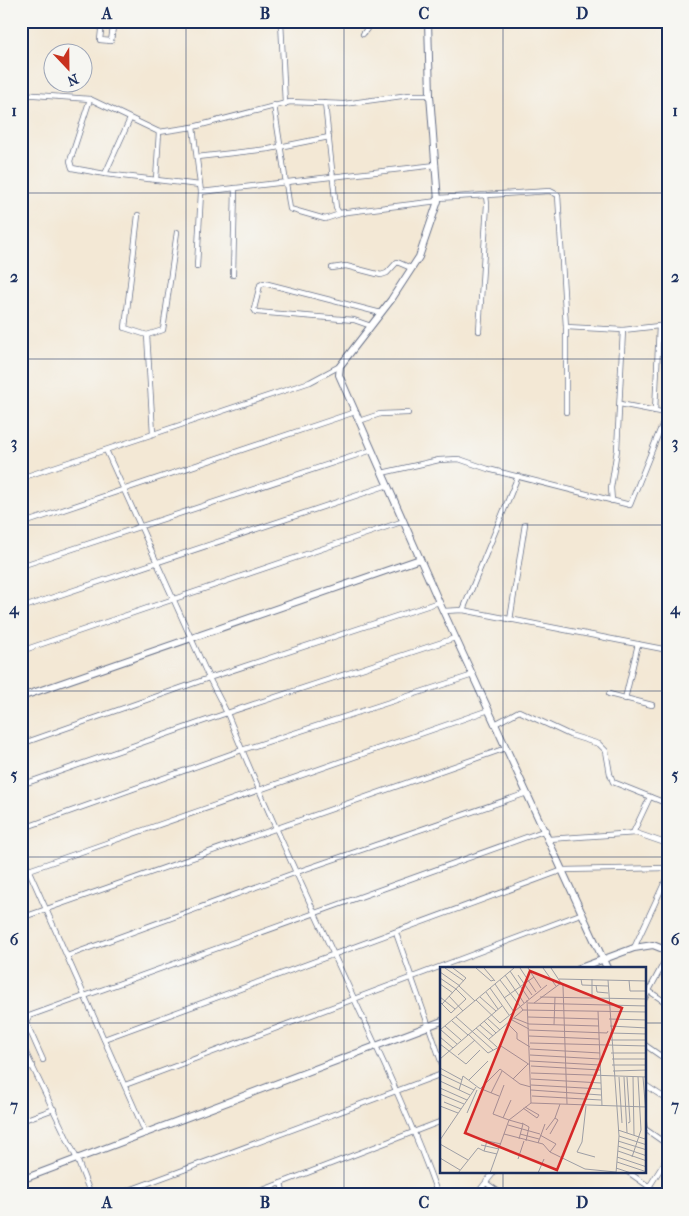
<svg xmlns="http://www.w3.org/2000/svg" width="689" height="1216" font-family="'IM FELL French Canon',serif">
<rect width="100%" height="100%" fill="#f6f6f2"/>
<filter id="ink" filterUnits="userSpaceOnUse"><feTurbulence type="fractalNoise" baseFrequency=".02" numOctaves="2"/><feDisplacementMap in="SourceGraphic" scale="10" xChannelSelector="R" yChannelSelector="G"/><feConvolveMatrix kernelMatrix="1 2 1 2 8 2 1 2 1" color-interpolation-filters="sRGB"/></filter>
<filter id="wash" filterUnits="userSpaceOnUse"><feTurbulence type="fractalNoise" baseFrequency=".0096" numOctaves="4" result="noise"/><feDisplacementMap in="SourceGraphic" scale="20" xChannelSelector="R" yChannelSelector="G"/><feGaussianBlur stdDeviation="1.12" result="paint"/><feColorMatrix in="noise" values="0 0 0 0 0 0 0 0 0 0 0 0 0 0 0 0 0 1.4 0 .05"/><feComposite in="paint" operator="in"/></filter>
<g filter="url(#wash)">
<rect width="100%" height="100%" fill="#f3e8d5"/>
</g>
<g filter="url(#ink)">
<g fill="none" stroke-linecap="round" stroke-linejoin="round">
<defs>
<g id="street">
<path d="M102 21 100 40 111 41 114 21"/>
<path d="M281 21 285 104"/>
<path d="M363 34 373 21"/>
<path d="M21 94 90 99 159 132 193 127 290 102 344 104 409 95H430"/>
<path d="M90 99 70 161 72 168 105 174 200 185"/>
<path d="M325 103 336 208 339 213 438 201"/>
<path d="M274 105 290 209 325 219 343 213"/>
<path d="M193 127 201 192 197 267"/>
<path d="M197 157 269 149 329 137"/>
<path d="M105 174 130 119"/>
<path d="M156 180 159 132"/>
<path d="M201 192 436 165"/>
<path d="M438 198 550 191 558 195 566 327V412"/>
<path d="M138 215 125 328 147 335 153 433"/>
<path d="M332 268 346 266 381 275 387 273 397 262 411 268"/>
<path d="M233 275 235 188"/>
<path d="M371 326 354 320 256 312 254 309 260 285 264 283 381 313"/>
<path d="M566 327 623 330 668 325"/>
<path d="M479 331 487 204 486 196"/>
<path d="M147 335 163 330 177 232"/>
<path d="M620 404 666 413"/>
<path d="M655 411 659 326"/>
<path d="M359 421 380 414 408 413"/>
<path d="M106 450 209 678 227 713C260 795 297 875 334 955 370 1034 409 1113 438 1195"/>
<path d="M382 473 439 460 459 459 488 469 630 505 668 410"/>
<path d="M21 478 310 382 340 366"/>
<path d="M612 501 611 488 617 450 623 330"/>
<path d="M21 524 355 412"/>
<path d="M21 566 372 450"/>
<path d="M21 608 388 485"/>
<path d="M463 610 518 476"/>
<path d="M443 611 463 610 668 650"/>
<path d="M510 620 525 524"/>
<path d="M21 651 404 521"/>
<path d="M609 694 652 705"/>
<path d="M625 699 638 644"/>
<path d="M495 724 519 711 570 735 599 744 606 751 610 774 613 782 668 804"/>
<path d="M21 744 209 678 439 602"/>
<path d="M21 785 227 713 455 638"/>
<path d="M21 829 242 750 473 675"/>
<path d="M633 833 650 797"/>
<path d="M549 839 636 833 668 844"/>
<path d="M21 853 146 1134"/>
<path d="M29 870 489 710"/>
<path d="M21 918 506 748"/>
<path d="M396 933 442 1064"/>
<path d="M634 948 668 875"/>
<path d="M67 956 297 872 527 793"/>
<path d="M649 991 668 1004"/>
<path d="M645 998 668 955"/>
<path d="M104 1039 563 870 668 868"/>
<path d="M21 1043 77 1159 91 1195"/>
<path d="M645 1045 668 1061"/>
<path d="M43 1060 26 1022 29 1016 546 830"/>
<path d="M21 1070 33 1066"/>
<path d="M125 1085 583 913"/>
<path d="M645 1085 668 1100"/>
<path d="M21 1121 54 1109"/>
<path d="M645 1129 668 1145"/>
<path d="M628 1172 661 1195"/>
<path d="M281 1183 284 1195"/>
<path d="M486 1183 503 1195"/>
<path d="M649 1187 668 1157"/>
<path d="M116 1195 442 1074"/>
<path d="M250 1195 442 1121"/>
<path d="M476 1195 494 1172"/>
</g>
<g id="secondary">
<path d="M428 21 430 95 438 201 419 257 391 300 340 366 339 375 439 602 607 968"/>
<path d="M21 697 420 559"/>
<path d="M580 968 634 948 653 945 668 951"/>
<path d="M21 1180 442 1021"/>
</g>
</defs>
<use href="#street" stroke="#677088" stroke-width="6"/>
<use href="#secondary" stroke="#677088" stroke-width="8"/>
<use href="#street" stroke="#fff" stroke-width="4.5"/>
<use href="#secondary" stroke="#fff" stroke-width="6"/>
</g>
</g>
<path fill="none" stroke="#1b2f5e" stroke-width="1" stroke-opacity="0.55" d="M186 21V1195M344 21V1195M503 21V968M21 193H668M21 359H668M21 525H668M21 691H668M21 857H668M21 1023H442M645 1023H668M503 1172V1195"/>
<g transform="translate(440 967)">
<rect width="206" height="206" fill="#f3e8d5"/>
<path fill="none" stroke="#9d9ea5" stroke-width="1" d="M5 1 24 14M36 1 51 14 54 13M44 1 55 14M80 1 96 25M88 1 101 21M103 1 116 19M111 1 123 19 127 137M70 4 89 32M0 5 20 19M65 8 84 36M78 8 92 28M0 11 16 22M119 12 207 14M141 12 142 18 168 19M60 13 83 43 207 45M168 13 179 169 176 206M189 13 190 24H207M0 17 13 26M55 17 74 45M156 18 157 25 168 26M19 19 35 34M50 21 69 48M46 25 58 42M9 29 23 44M0 30 15 42M40 30 56 44M100 30 207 32M64 31 94 10M152 31V12M36 33 60 56 107 18M87 33 91 136M1 36 11 46 26 32 16 22M88 36 207 39M94 36 121 16M2 37 26 11 13 1M158 44 162 139M16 50 53 83M88 50 158 52M47 51 60 63M74 51 89 57 159 59M169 52 207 53M72 53 89 62M12 54 28 68M44 54 56 66M68 57 77 66V72L90 80M40 58 53 69M114 58 115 30M5 59 21 73M170 59 207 61M36 61 57 80M0 63 74 1M1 63 17 77M89 63 167 66 168 64M170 66 207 67M28 67 48 86 61 79 90 98M89 69 159 72M0 70 13 81M49 72 83 43M171 73H207M90 76 207 79M0 77 26 97 40 83M90 82 160 86M171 86H207M18 88 35 73M90 88 160 92M0 92 62 39M172 92H207M90 94 160 98M172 98H207M91 99 160 103M0 101 22 113M173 104 207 103M91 106 207 110M0 107 34 123M179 110 182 156M184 110 187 166M187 110 190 155 188 156M193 110 194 168M203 110 207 160M73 112 88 97M91 112 161 116M29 113 48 94M0 114 30 128M64 118 53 147 69 153M91 118 161 122M0 121 27 133M40 122 60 102 80 117 91 120M19 123 23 109 39 121 59 129M91 123 161 128M51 126 62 104M0 127 24 137M92 129 161 133M4 135 21 142M0 139 18 146M146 139 142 175 137 185 155 190M83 141 97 151 99 148 85 140M27 146 37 123M63 151 71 133M69 153 83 157 79 172M82 156 89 160 86 174M68 158 100 167M106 163 115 151M178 163 205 172 207 163M64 167 103 177 110 185 145 202 176 205M80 167 99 172M110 167 118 153 115 151 120 137M100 168 116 177 110 185M179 169 207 178M0 173 36 120M43 173 61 177M47 174 44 184 57 187M178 174 207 183M98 176 105 157M0 177 28 193M41 178 59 182M178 179 207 189M178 184 207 194M177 190 207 200M192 190 201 163 198 110M0 191 20 203M78 192 84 174M177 195 207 205M176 201 191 206M18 206 38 181 44 184M50 206 69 153 91 136 207 140M98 206 104 192"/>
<path fill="#d62828" fill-opacity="0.15" stroke="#d62828" stroke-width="2.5" d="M90 4 182 41 117 203 25 166Z"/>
<rect width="206" height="206" fill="none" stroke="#1b2f5e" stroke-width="2.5"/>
</g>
<rect width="689" height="1216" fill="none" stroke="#f6f6f2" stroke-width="55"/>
<g transform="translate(68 68) rotate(158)"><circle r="24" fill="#f6f6f2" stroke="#9ea6b7"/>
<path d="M0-4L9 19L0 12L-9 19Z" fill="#c8321e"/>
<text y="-8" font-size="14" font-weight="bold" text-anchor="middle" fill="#1b2f5e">N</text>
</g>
<rect x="28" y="28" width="634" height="1160" fill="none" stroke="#1b2f5e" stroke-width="2"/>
<g font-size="16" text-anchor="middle" font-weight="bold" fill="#1b2f5e">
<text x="107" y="19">A</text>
<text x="265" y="19">B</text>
<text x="424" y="19">C</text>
<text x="582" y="19">D</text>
<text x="14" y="116">1</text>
<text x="675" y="116">1</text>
<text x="14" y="282">2</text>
<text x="675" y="282">2</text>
<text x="14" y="448">3</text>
<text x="675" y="448">3</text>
<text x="14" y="614">4</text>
<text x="675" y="614">4</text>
<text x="14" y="780">5</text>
<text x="675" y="780">5</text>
<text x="14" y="945">6</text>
<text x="675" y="945">6</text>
<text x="14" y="1111">7</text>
<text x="675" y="1111">7</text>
<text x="107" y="1208">A</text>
<text x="265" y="1208">B</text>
<text x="424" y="1208">C</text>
<text x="582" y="1208">D</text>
</g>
</svg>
